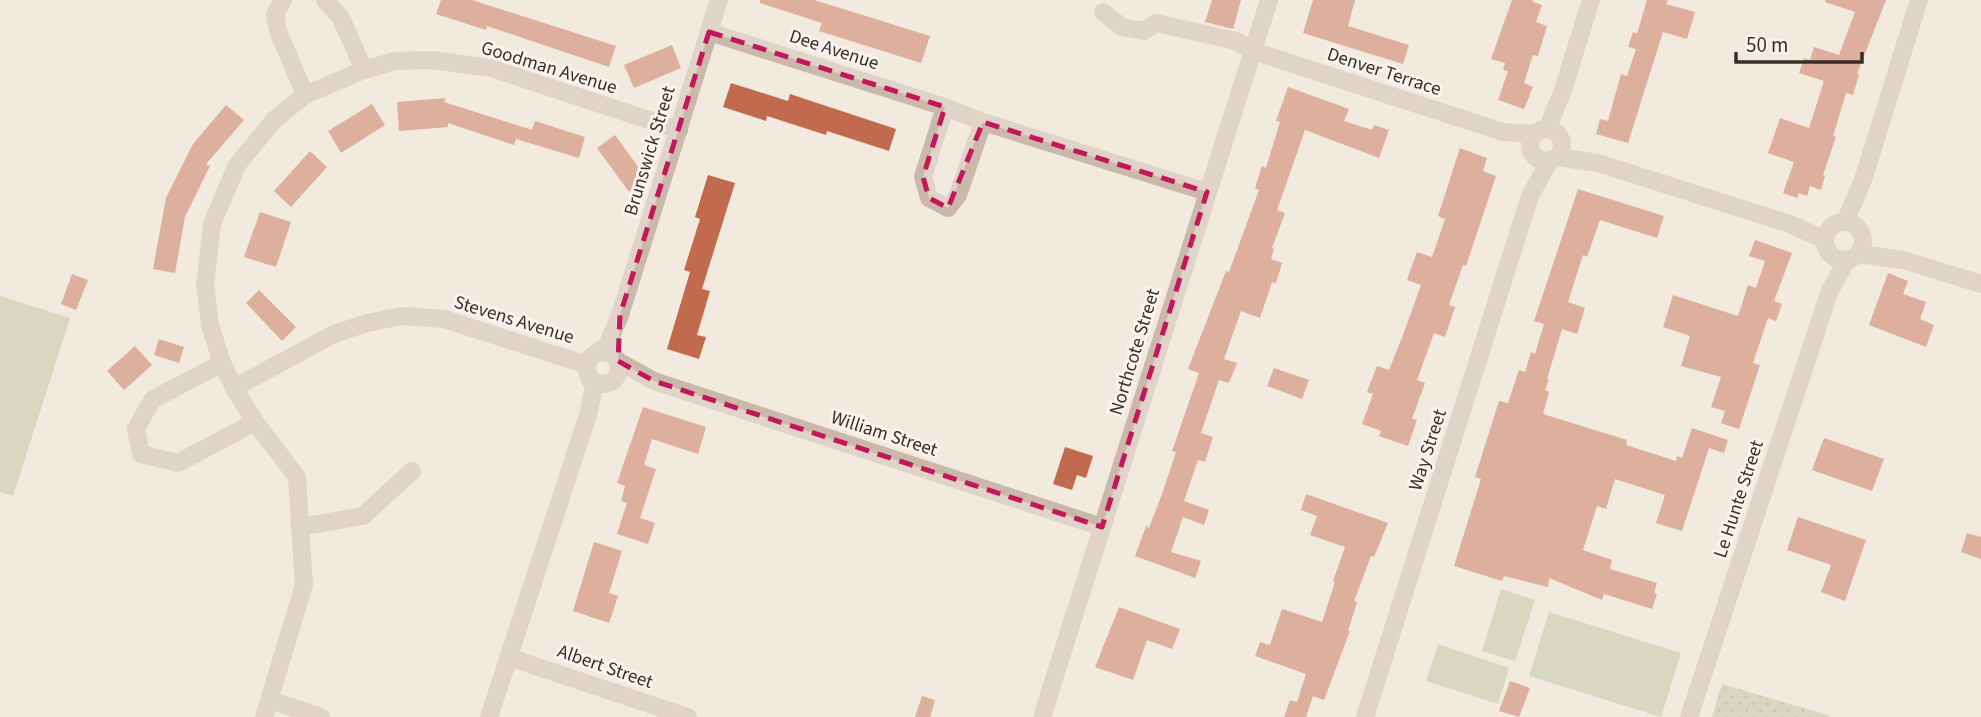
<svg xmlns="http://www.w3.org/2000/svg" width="1981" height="717" font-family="'Source Sans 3',sans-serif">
<defs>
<pattern id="grass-dots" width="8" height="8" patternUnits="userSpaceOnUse" patternTransform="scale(1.75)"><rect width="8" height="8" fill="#b5c19f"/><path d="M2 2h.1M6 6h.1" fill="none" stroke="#949d82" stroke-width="1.8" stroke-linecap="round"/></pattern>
</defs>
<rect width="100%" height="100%" fill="#f2e9df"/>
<path fill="url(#grass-dots)" d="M1722 684 1828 715 1830 717H1712Z"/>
<g fill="#b5c19f">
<path d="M0 296 70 318 13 496 0 492Z"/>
<path d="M1501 589 1535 600 1515 661 1482 651Z"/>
<path d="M1549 612 1681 653 1661 717 1529 676Z"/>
<path d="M1438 644 1509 668 1498 704 1426 681Z"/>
</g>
<g fill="#c16a4e">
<path d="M441 0H472L616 46 609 67 487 26 486 30 436 14Z"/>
<path d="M760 0H814L930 36 921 63 819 31 822 23 760 3Z"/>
<path d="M1212 0H1241L1233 29 1205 22Z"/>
<path d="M1313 0H1355L1348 26 1409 45 1403 64 1303 33Z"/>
<path d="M1512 0H1533V2L1542 5 1536 22 1547 26 1538 56 1533 55 1524 83 1533 87 1524 109 1498 100 1508 71 1503 70 1505 63 1491 59Z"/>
<path d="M1647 0H1668L1666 4 1695 12 1687 39 1663 32 1628 143 1596 134 1600 119 1608 121 1621 74 1627 76 1636 49 1628 47 1633 32 1637 34Z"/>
<path d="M1826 0H1886L1857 74 1859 75 1853 95 1846 93 1833 136 1836 137 1823 175 1825 176 1821 190 1810 186 1807 196 1799 193 1797 198 1783 193 1794 162 1768 153 1780 118 1809 128 1824 81 1799 73 1804 58 1810 60 1814 47 1839 55 1855 12 1825 2Z"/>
<path d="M672 45 681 68 634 88 624 65Z"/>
<path d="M731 83 788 101 790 94 896 129 889 151 827 131 826 135 767 116 766 121 723 107Z"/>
<path d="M1288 87 1349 109 1344 121 1372 130 1374 125 1389 130 1379 158 1305 130 1277 210 1285 213 1272 248 1274 249 1271 259 1282 263 1276 283 1272 282 1260 318 1241 311 1224 359 1237 363 1229 383 1219 380 1201 433 1213 437 1205 462 1198 460 1184 501 1209 510 1204 525 1183 517 1171 552 1201 561 1195 578 1135 556 1146 526 1149 528 1162 494 1176 452 1172 451 1199 373 1188 369 1226 271 1229 272 1259 190 1255 188 1262 166 1266 168 1280 122 1276 121Z"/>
<path d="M446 98 444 102 532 130 535 121 585 137 579 158 516 139 514 145 448 123V127L399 131 397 102Z"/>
<path d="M372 104 385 125 341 153 328 131Z"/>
<path d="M226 105 244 120 206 164 210 166 185 217 175 273 153 269 166 198 193 144Z"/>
<path d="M615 135 647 179 629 192 597 148Z"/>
<path d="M1460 148 1487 158 1483 171 1496 176 1466 266 1463 265 1449 305 1455 307 1445 337 1434 333 1417 380 1425 383 1412 419 1417 420 1408 446 1379 436 1381 431 1362 424 1373 394 1367 392 1377 366 1389 370 1403 335 1421 285 1407 280 1417 252 1432 257 1445 219 1438 216Z"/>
<path d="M310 151 327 167 291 207 274 191Z"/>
<path d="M708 175 735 183 702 289 710 291 697 335 706 337 699 359 667 349 690 272 684 270 700 219 695 217Z"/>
<path d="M1578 189 1664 216 1657 238 1600 220 1587 257 1583 255 1568 302 1585 308 1577 334 1562 329 1547 379H1549L1545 390 1549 392 1543 414 1627 440 1626 445 1676 461 1677 456 1682 458 1692 428 1728 440 1724 453 1709 448 1682 531 1656 523 1665 495 1615 479 1606 509 1597 506 1583 550 1612 560 1610 569 1657 583 1654 593 1657 594 1652 609 1604 594 1602 600 1549 578 1548 587 1504 576 1502 581 1454 566 1481 479 1475 477 1499 401 1508 403 1519 370 1525 372 1531 352 1535 354 1544 324 1534 321Z"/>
<path d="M260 212 291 222 276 267 244 257Z"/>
<path d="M1755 240 1792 253 1774 301 1782 304 1776 321 1768 318 1753 363 1760 365 1739 429 1721 423 1725 411 1711 407 1721 377 1681 366 1690 336 1663 327 1673 295 1738 316 1748 285 1756 288 1765 261 1749 256Z"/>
<path d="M1888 273 1908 281 1903 294 1926 302 1920 319 1934 325 1926 347 1869 325Z"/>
<path d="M72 274 88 280 76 310 61 304Z"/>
<path d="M259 290 296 327 282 341 246 303Z"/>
<path d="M159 339 184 347 179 363 154 355Z"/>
<path d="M135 346 152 365 124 390 107 371Z"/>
<path d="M1274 368 1309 380 1302 399 1267 386Z"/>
<path d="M643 407 706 427 698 454 652 439 644 465 656 469 640 518 655 523 648 544 617 534 627 503 621 501 625 486 617 483Z"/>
<path d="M1824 438 1884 459 1872 491 1812 470Z"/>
<path d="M1065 447 1093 456 1086 478 1077 475 1072 490 1053 484Z"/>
<path d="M1306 494 1388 523 1374 557 1371 556 1354 601 1357 602 1348 631H1350L1324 700 1313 696 1306 717H1284L1290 700 1297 702 1306 674 1255 656 1260 642 1270 645 1282 609 1322 622 1335 582 1333 581 1345 547 1310 535 1317 516 1301 510Z"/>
<path d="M1798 517 1866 540 1845 601 1821 592 1831 565 1787 550Z"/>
<path d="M1967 533 1981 537V559L1961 552Z"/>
<path d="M594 542 622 551 609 593 618 596 609 623 573 611Z"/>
<path d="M1119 607 1180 629 1172 649 1147 640 1133 680 1095 667Z"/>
<path d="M1510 681 1530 688 1519 717 1499 711Z"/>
<path d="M922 696 935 700 930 717H915Z"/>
</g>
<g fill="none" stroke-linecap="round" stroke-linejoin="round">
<g stroke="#cab9ab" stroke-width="18">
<path d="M283 0 275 14 278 31 305 95"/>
<path d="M325 0 341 18 364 70"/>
<path d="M1103 12 1122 27 1144 31 1156 23 1236 41 1253 51 1503 132 1535 134"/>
<path d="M709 32 945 107 983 122 1207 192"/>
<path d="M945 107 923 177 929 198 948 208 958 195 983 122"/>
<path d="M1547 129 1563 90 1591 0"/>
<circle cx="1546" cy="145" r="16"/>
<path d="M1557 157 1598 163 1790 224 1825 240"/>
<path d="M1845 222 1863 180 1919 0"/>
<circle cx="1844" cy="241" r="19"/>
<path d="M1859 254 1903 260 1981 284"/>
<circle cx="603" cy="368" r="16"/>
<path d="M596 353 607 346 620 315 719 0"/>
<path d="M618 361 654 381 1102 527"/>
<path d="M222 363 152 400 136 429 141 454 178 463 255 422"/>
<path d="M234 388 334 334 367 323 402 316 444 319 587 365"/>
<path d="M300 527 363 516 412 471"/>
<path d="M508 657 688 717"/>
<path d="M270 700 321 717"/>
<path d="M264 717 304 585 297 477 255 422 234 388 222 363 210 325 205 285 212 224 237 165 274 120 305 95 364 70 395 61 432 60 491 68 679 130"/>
<path d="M489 717 588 415 594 387 589 378"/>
<path d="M1042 717 1269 0"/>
<path d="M1365 717 1530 196 1550 160"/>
<path d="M1689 717 1829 293 1846 261"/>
</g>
</g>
<path d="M0 0H1981V717H0ZM709 32 945 107 923 177 929 198 948 208 983 122 1207 192 1102 527 654 381 618 361 620 315Z" fill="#f2e9df" fill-opacity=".55" fill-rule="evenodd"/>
<path fill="none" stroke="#c2185b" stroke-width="5" stroke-dasharray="14 9" stroke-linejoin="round" d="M709 32 945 107 923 177 929 198 948 208 983 122 1207 192 1102 527 654 381 618 361 620 315Z"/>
<g text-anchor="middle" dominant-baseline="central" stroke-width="6" stroke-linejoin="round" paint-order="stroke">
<g font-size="19" fill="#382f2a" stroke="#faf3ec">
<text transform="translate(834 50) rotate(18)">Dee Avenue</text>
<text transform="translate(549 68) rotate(17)">Goodman Avenue</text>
<text transform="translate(1384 72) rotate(18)">Denver Terrace</text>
<text transform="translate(650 151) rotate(-73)">Brunswick Street</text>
<text transform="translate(514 320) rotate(17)">Stevens Avenue</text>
<text transform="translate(1135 352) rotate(-73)">Northcote Street</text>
<text transform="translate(884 434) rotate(18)">William Street</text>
<text transform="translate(1428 450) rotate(-72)">Way Street</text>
<text transform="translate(1739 499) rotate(-72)">Le Hunte Street</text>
<text transform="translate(605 667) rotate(19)">Albert Street</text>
</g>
</g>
<path d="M1736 52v10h126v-10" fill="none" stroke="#382f2a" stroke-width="3.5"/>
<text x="1746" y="52" font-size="21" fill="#382f2a" stroke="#faf3ec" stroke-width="5" paint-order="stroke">50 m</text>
</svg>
